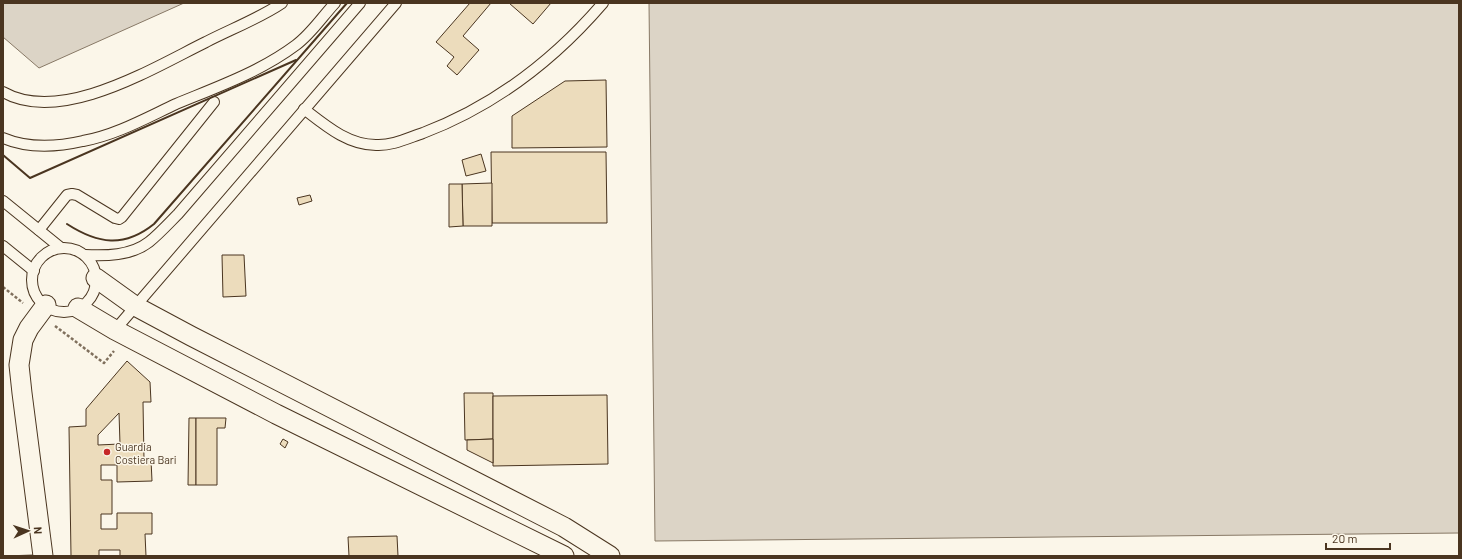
<svg xmlns="http://www.w3.org/2000/svg" width="1462" height="559" font-family="Barlow,sans-serif">
<rect width="100%" height="100%" fill="#fbf6e9"/>
<g fill="#dcd4c6" stroke="#887966">
<path d="M3 3H184L39 68 3 37Z"/>
<path d="M649 3H1459V533L655 541Z"/>
</g>
<g fill="#ecdcbc" stroke="#4a3520" fill-rule="evenodd">
<path d="M470 3H491L463 36 479 50 457 75 447 66 454 57 436 42Z"/>
<path d="M509 3H551L533 24Z"/>
<path d="M606 80 607 147 512 148V116L565 81Z"/>
<path d="M491 152H606L607 223H492Z"/>
<path d="M481 154 486 171 466 176 462 160Z"/>
<path d="M492 183V226H463L462 184Z"/>
<path d="M449 184H462L463 226 449 227Z"/>
<path d="M310 195 312 201 299 205 297 198Z"/>
<path d="M222 255H244L246 296 223 297Z"/>
<path d="M127 361 150 382 151 402H143L144 460H151L152 481 117 482V465H101V480H112V514H101V529H117V513H152V534H145L146 556H120V550H99V556H71L69 427 86 426V409ZM119 413 120 444 98 445V435Z"/>
<path d="M464 393H493V439L465 440Z"/>
<path d="M607 395 608 464 493 466V396Z"/>
<path d="M189 418H196V485H188Z"/>
<path d="M196 418H226L225 428H217V485H196Z"/>
<path d="M283 439 288 442 285 448 280 444Z"/>
<path d="M493 439V463L467 450V440Z"/>
<path d="M397 536 398 556H349L348 537Z"/>
<path d="M35 555V556H3Z"/>
</g>
<g fill="none" stroke-linecap="round" stroke-linejoin="round">
<defs>
<g id="service">
<path d="M3 92C61 125 153 68 206 42 229 30 260 18 282 3"/>
<path d="M304 109C326 126 348 145 376 145 392 146 408 138 423 133 494 106 554 60 603 3"/>
<path d="M3 138C29 149 57 147 83 141 116 135 146 118 176 104 217 87 260 72 296 45 311 34 322 17 335 3"/>
<path d="M3 201 61 248"/>
<path d="M39 230 67 195 72 194 77 195 115 218 119 219 122 217 214 102"/>
<path d="M3 246 34 271"/>
<circle cx="64" cy="280" r="32"/>
<path d="M85 255C105 256 131 256 149 242 159 234 169 223 178 214L360 3"/>
<path d="M115 330 396 3"/>
</g>
<g id="minor">
<path d="M96 278 135 306 191 336 564 527 610 556"/>
<path d="M78 308 115 330 276 414 564 556"/>
<path d="M43 556 22 393 19 365 23 340 29 328 46 305"/>
</g>
</defs>
<use href="#service" stroke="#4a3520" stroke-width="12"/>
<use href="#minor" stroke="#4a3520" stroke-width="21"/>
<g stroke="#7f6f5c" stroke-width="2.5" stroke-dasharray="3 2" stroke-linecap="butt">
<path d="M3 287 23 303"/>
<path d="M55 326 104 363 114 351"/>
</g>
<use href="#service" stroke="#fbf6e9" stroke-width="10"/>
<use href="#minor" stroke="#fbf6e9" stroke-width="19"/>
<g stroke="#4a3520" stroke-width="2">
<path d="M3 155 30 178 296 60"/>
<path d="M67 224C98 244 124 248 154 224L347 3"/>
</g>
</g>
<circle fill="#c62828" stroke="#fbf6e9" stroke-width="1.5" cx="107" cy="452" r="4"/>
<g text-anchor="middle" dominant-baseline="central" stroke-width="3" stroke-linejoin="round" paint-order="stroke">
<g font-size="11" fill="#4a3520" stroke="#fbf6e9" text-anchor="start">
<text x="115" y="446">Guardia<tspan x="115" dy="13">Costiera Bari</tspan></text>
</g>
</g>
<rect width="1462" height="559" fill="none" stroke="#4a3520" stroke-width="8"/>
<g transform="translate(28 531) rotate(87)" stroke="#fbf6e9" stroke-width="3" paint-order="stroke">
<path d="M0-3L7 15L0 10L-7 15Z" fill="#4a3520"/>
<text y="-6" font-size="11" font-weight="bold" text-anchor="middle" fill="#4a3520">N</text>
</g>
<path d="M1326 543v6h64v-6" fill="none" stroke="#4a3520" stroke-width="2"/>
<text x="1332" y="543" font-size="12" fill="#4a3520" stroke="#fbf6e9" stroke-width="3" paint-order="stroke">20 m</text>
</svg>
